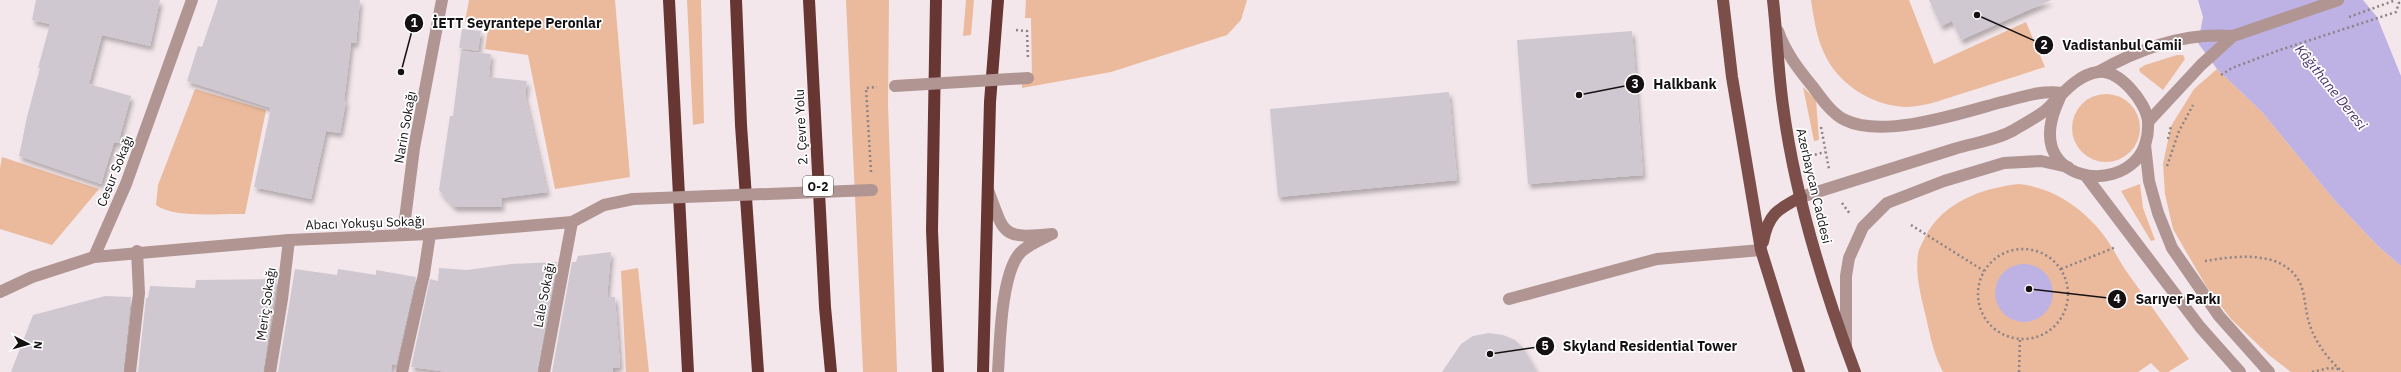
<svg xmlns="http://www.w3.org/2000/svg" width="2401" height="372" font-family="'IBM Plex Sans',sans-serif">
<defs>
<filter id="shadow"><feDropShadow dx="2.5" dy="4.5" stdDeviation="2" flood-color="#0004"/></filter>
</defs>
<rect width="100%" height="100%" fill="#f3e7eb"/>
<g fill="#ebba9c">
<path d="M469 0H615L630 177 555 189 528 55 485 49 489 23 465 22Z"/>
<path d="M687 0H701L704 123 693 125Z"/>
<path d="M846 0H889L888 104 897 372H863Z"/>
<path d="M966 0H974L971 35 963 36Z"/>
<path d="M1026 0H1247L1241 20 1227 35 1111 72 1022 88V84L1032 81 1031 18H1025Z"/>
<path d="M1811 0H1909L1934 64 2026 22 2045 67C2019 75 1993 84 1967 92 1947 98 1928 106 1908 107 1876 107 1842 87 1827 59 1817 41 1814 20 1811 0Z"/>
<path d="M2177 55H2183L2185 59 2163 90 2140 72 2139 69 2145 65Z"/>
<path d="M2217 69 2262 112 2336 202 2378 246 2401 266V372H2291L2269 355 2231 319 2206 286 2173 229 2165 194 2163 164 2171 126 2194 89Z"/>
<path d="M1803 87 1816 100 1819 140 1814 141Z"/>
<path d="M195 89 266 110 245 214C221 213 175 219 156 205L158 185Z"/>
<circle cx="2106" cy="128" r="34"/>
<path d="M2 157 99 189 52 245 0 229V168Z"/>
<path d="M2019 184C2049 187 2077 204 2097 227 2110 241 2118 260 2129 275 2149 303 2169 331 2189 359L2168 372H2160L2151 363 2138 372H1943C1934 355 1930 336 1926 317 1921 297 1915 274 1918 254 1919 248 1923 242 1925 237 1943 202 1982 188 2019 184Z"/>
<path d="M2140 184 2143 208 2155 240 2151 241 2121 191Z"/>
<path d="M638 268 649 372H626L621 271Z"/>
</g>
<g fill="#beb1e4">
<path d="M2198 0H2363L2377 17 2401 76V266L2378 246 2336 202 2262 112 2217 69 2198 43 2203 17Z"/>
<circle cx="2024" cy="293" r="29"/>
</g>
<g fill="#d0c8d0" filter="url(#shadow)">
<path d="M36 0H160L150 46 102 35 89 84 131 96 118 143 114 142 101 184 19 156 27 117 40 68H38L50 24 32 20Z"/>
<path d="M218 0H360L356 43H351L344 101H346L340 133 326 131 311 199 254 187 271 108 187 81 198 46 202 47Z"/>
<path d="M1929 0H2051L1961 40 1952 21 1941 26Z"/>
<path d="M462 29 481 31 478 51 459 48Z"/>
<path d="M1632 31 1643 175 1528 184 1517 40Z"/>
<path d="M461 51 491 54 489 77 527 81 525 96 547 192 501 198 502 207H454L439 190 450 116H453Z"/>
<path d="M1449 92 1457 180 1278 197 1270 109Z"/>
<path d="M611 252 607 297H615L620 367 613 368V372H552L572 262H576L578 256Z"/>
<path d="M557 262 537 372H448L411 367 430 279 438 281 439 268 467 270 511 264Z"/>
<path d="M295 269 337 275 338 269 376 275V270L416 277 396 365 392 364 391 372H278Z"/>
<path d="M277 279 263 372H138L146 298H148L150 286 195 288 196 280Z"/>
<path d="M105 296 131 297 123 372H11L33 315Z"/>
<path d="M1489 333 1503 335 1515 340 1524 349 1537 372H1442L1461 344 1473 336Z"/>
</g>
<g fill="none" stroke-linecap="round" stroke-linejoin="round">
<g stroke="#8b8385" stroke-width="2.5" stroke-dasharray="2 3" stroke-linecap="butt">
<path d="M2349 17 2396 0"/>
<path d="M1016 30 1027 31 1028 60"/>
<path d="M2221 75 2232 68 2277 51 2396 12 2399 3 2398 0"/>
<path d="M1821 127 1829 169"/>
<path d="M2168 139 2171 126"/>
<path d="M1810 156 1825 152"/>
<path d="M2167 166 2179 131 2193 105"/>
<path d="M871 172 866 88 877 87"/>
<path d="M1842 203 1850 214"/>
<path d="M1911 225 1984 271"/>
<circle cx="2023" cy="294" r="45"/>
<path d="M2205 261C2235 256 2283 249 2300 283 2305 294 2305 307 2308 319 2313 339 2327 359 2343 372"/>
<path d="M2061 269 2116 247"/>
<path d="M2019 372 2020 339"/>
<path d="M2312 372 2329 368 2339 369"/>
</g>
<g stroke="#b09592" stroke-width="12">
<path d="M1778 31C1785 52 1799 70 1813 87 1821 98 1832 114 1845 120 1884 139 1961 113 2002 102 2022 97 2041 90 2062 93"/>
<path d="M2098 72C2138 49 2186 32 2233 36"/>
<path d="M2148 122 2201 65 2233 36 2338 0"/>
<path d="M2145 145 2149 181 2158 213 2172 248 2219 316 2269 372"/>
<path d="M2085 175 2200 327 2240 372"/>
<path d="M988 190C1005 235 1001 239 1052 234 1042 239 1027 245 1020 253 1001 274 1000 342 998 372"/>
<path d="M1801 197C1852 181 1903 165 1954 149 1973 143 1997 140 2014 130 2025 123 2038 117 2047 109 2062 95 2076 75 2098 72 2119 69 2146 102 2148 121 2149 136 2145 152 2134 162 2111 184 2064 181 2052 148 2046 129 2054 110 2062 93"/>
<path d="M403 235 414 148 442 0"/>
<path d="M94 257 126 184 192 0"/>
<path d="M0 292 32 277 94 257 289 240 430 234 572 222 604 205 633 199"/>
<path d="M1509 299 1657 259 1761 250"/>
<path d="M1846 345V276L1849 258 1863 227 1887 203 1944 181 2004 163 2041 161 2068 167"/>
<path d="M130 372 139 293 137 251"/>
<path d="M270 372 282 299 289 240"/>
<path d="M402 372 424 274 430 234"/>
<path d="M544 372 572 222"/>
</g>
<g stroke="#7b4e4a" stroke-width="12">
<path d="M1723 0 1732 77 1761 250 1799 372"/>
<path d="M1773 0C1777 35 1778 71 1783 106 1795 196 1823 287 1855 372"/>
<path d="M1763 242C1768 214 1778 209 1801 197"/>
</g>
<g stroke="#673532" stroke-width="12">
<path d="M669 0 688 372"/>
<path d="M736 0 741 125 758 372"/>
<path d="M809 0 825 307 831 372"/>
<path d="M936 0 932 230 938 372"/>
<path d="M983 372 990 102 998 0"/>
</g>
<g stroke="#b09592" stroke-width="12">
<path d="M895 86 1028 78"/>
<path d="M633 199 872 190"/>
</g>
</g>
<g text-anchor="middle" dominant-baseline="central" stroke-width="3.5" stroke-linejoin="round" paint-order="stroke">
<rect fill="#fff" stroke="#5b5859" stroke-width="1" x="803" y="176" width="30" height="20" rx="3"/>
<g font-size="12" font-weight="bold" fill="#151112">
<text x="818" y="186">O-2</text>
</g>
<g font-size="13" fill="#151112" stroke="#fff">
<text transform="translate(405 127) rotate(-80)">Narin Sokağı</text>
<text transform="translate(801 127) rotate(-93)">2. Çevre Yolu</text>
<text transform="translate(115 171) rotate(-68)">Cesur Sokağı</text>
<text transform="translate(1814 186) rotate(77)">Azerbaycan Caddesi</text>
<text transform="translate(365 223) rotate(-2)">Abacı Yokuşu Sokağı</text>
<text transform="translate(544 295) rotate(-79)">Lale Sokağı</text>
<text transform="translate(266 304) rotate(-82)">Meriç Sokağı</text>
</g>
<g font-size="14" font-style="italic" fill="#46326f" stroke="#fff">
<text transform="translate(2331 87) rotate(51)">Kâğıthane Deresi</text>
</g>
</g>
<path fill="none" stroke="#151112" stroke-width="1.5" d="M401 72L414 23M1977 15L2044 45M1579 95L1635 84M2029 289L2117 299M1490 354L1545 346"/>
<g fill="#151112" stroke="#fff" stroke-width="1.5">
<circle cx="401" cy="72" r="4"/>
<circle cx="1977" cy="15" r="4"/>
<circle cx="1579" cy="95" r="4"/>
<circle cx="2029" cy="289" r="4"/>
<circle cx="1490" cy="354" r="4"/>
<circle cx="414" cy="23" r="10"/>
<circle cx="2044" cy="45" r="10"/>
<circle cx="1635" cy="84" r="10"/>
<circle cx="2117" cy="299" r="10"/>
<circle cx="1545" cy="346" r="10"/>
</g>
<g font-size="12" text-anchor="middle" font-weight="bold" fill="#fff">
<text x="414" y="27">1</text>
<text x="2044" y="49">2</text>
<text x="1635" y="88">3</text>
<text x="2117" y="303">4</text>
<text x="1545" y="350">5</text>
</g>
<g font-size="14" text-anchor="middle" font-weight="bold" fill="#151112" stroke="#fff" stroke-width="3.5" stroke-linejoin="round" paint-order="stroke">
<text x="517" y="28">İETT Seyrantepe Peronlar</text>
<text x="2122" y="50">Vadistanbul Camii</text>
<text x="1685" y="89">Halkbank</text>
<text x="2178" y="304">Sarıyer Parkı</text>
<text x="1650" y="351">Skyland Residential Tower</text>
</g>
<g transform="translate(28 344) rotate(96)" stroke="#ffffff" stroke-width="3" paint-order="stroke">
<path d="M0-3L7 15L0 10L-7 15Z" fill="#151112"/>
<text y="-6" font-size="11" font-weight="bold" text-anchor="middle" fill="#151112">N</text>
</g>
</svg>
